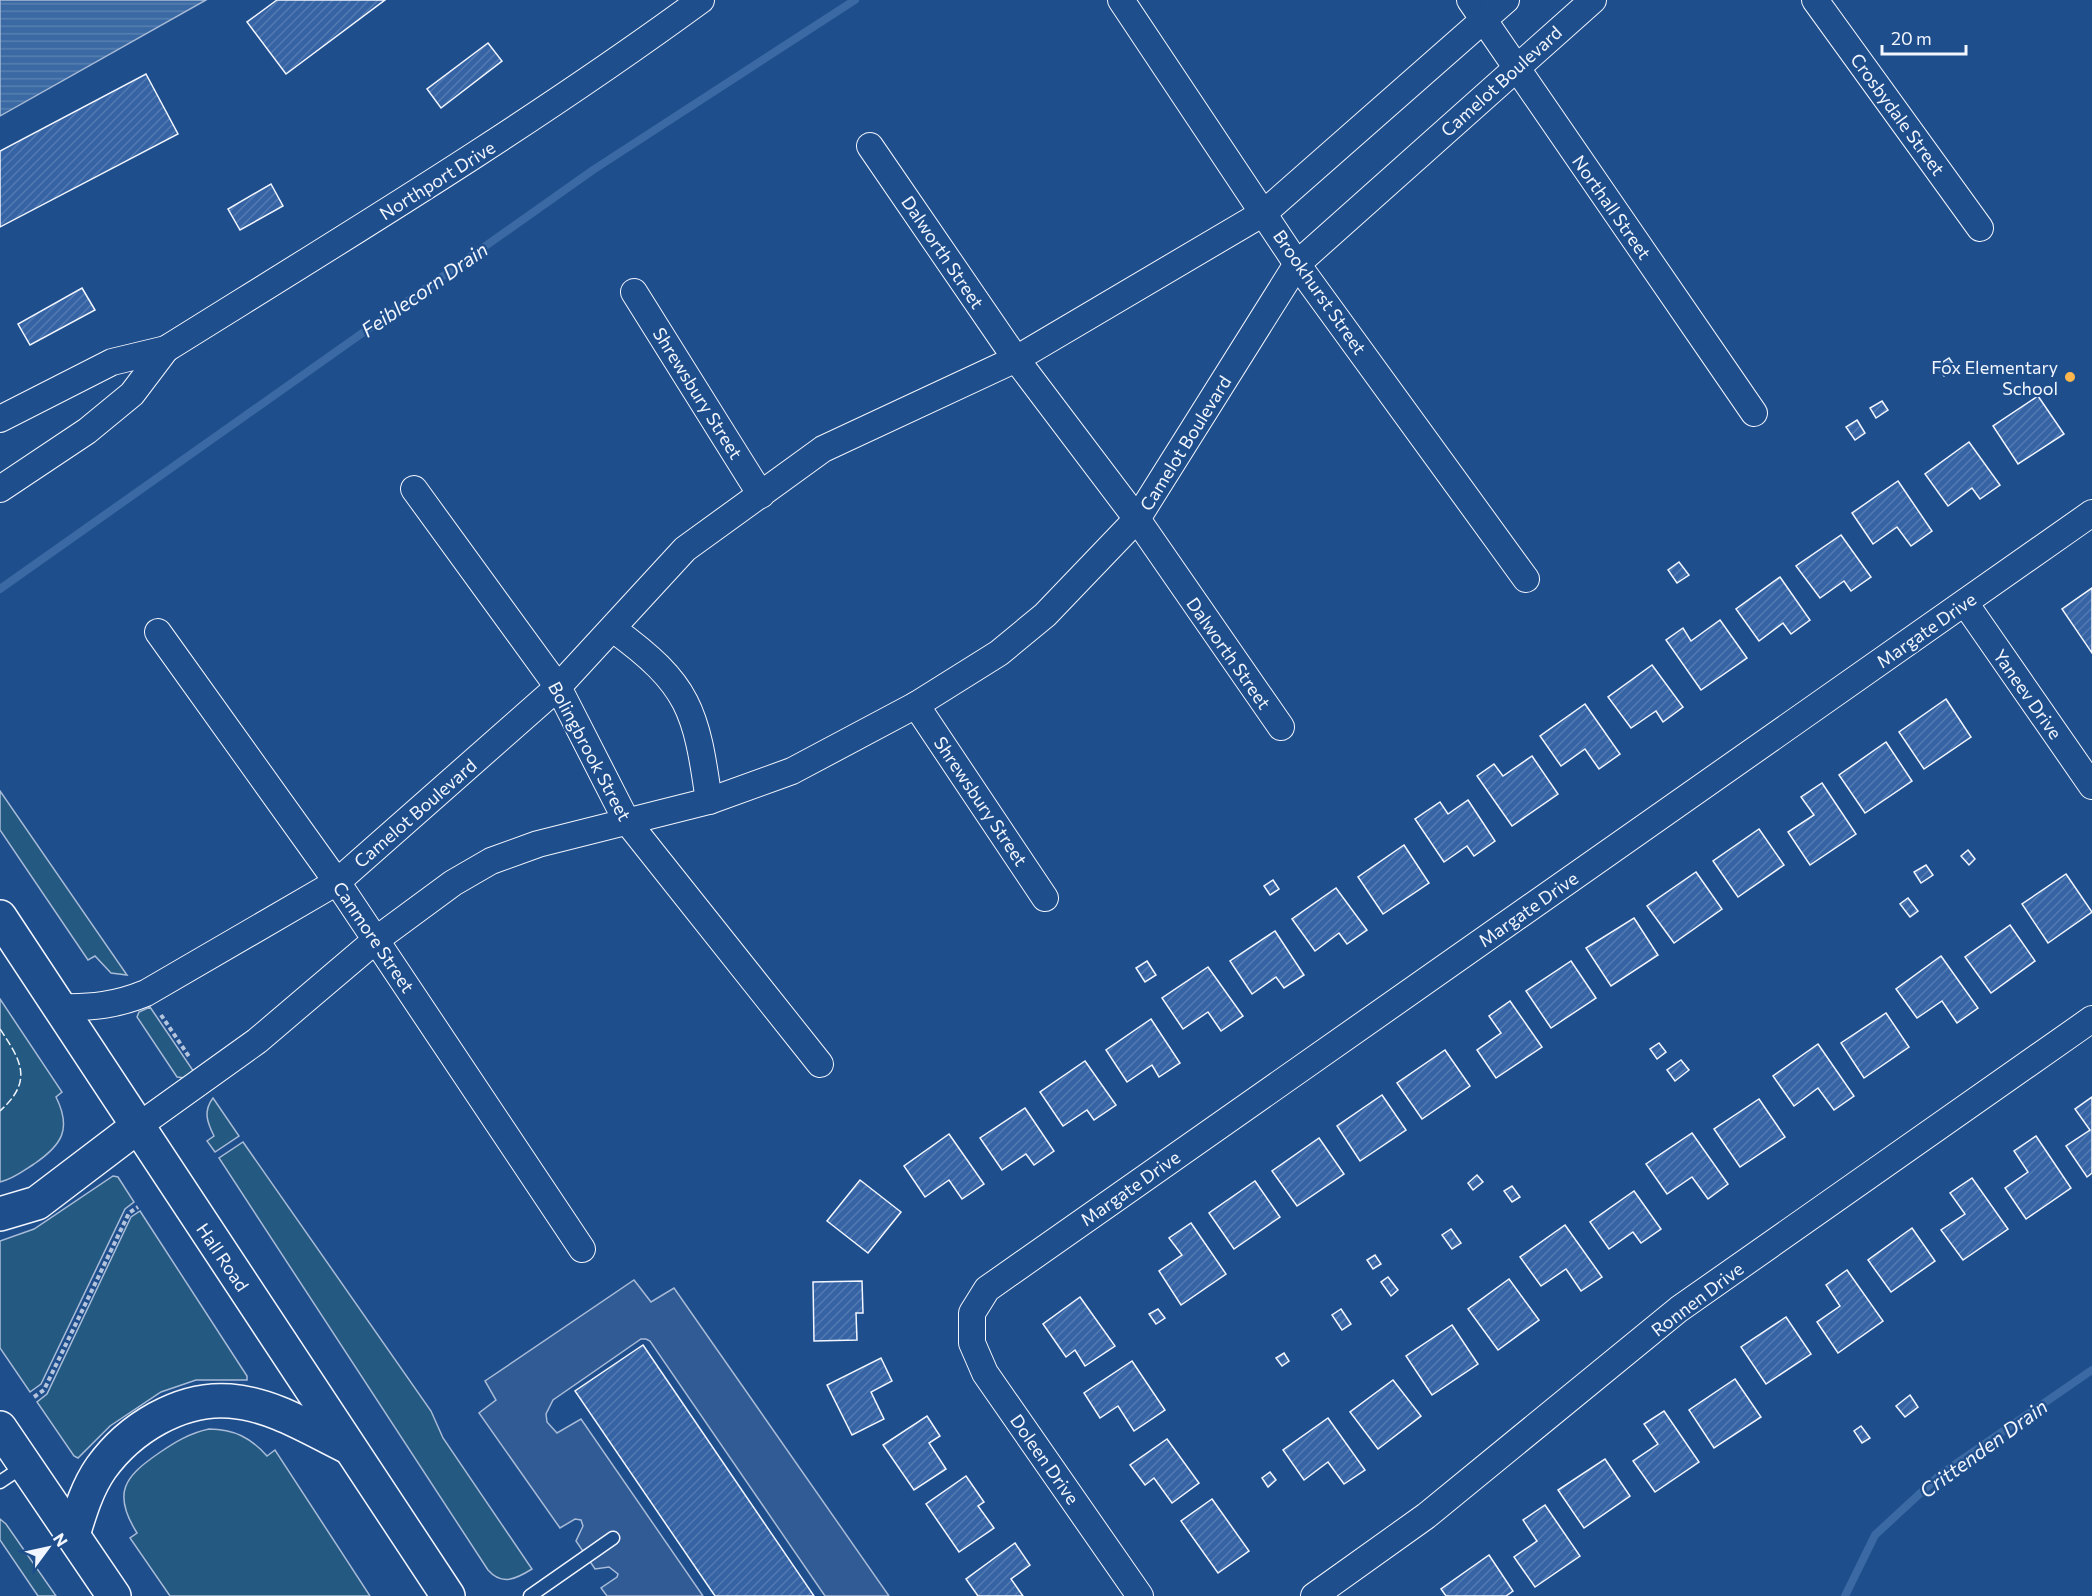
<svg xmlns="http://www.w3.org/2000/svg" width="2092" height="1596" font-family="Commissioner,sans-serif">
<defs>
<pattern id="water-rules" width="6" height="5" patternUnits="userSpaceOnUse" patternTransform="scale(1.5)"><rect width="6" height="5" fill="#3b69a3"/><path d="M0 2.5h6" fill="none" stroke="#587fb1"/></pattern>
<pattern id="building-hatch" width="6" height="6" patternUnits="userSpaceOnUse" patternTransform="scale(1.5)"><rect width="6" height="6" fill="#3563a3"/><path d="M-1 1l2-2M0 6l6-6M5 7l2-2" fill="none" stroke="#537ab1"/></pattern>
</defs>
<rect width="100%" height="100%" fill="#1f4e8c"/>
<g fill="#245a82" stroke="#a8bbd7" stroke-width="1.5">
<path d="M0 791 127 975 111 973 95 956 88 960 0 830Z"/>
<path d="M0 999 62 1092 56 1097C72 1129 62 1145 34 1164 23 1171 13 1179 0 1182Z"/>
<path d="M150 1007 194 1072 185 1078 177 1077 137 1017 139 1012Z"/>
<path d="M213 1098 239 1136 215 1152 207 1141 214 1136C207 1122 203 1111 213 1098Z"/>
<path d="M243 1142 431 1411 443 1438 532 1569C516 1579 502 1586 488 1570L219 1158Z"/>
<path d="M113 1176 118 1177 134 1202 125 1209 41 1384 30 1392 0 1348V1241L34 1229Z"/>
<path d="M140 1211 247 1376V1380H196L161 1392 110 1426 78 1458 74 1456 37 1402 47 1394 131 1217Z"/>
<path d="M209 1429C234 1429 251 1438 267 1456L275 1450 370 1596H170L130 1538 137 1533C112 1493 124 1477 159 1453 175 1442 190 1433 209 1429Z"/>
<path d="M0 1519 6 1524 56 1596H38L0 1540Z"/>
</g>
<path fill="#305b95" stroke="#a8bbd7" stroke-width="1.5" d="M634 1280 651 1302 674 1288 889 1596H825L650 1341 646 1339H641L553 1400 546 1414 547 1422 557 1433 581 1419 703 1596H607L601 1588 617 1577 618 1574 609 1567 595 1569 576 1541 583 1526 581 1520 575 1519 560 1528 479 1413 496 1400 485 1381Z"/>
<path fill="url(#water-rules)" stroke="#a8bbd7" stroke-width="1.5" d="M0 0H206L0 116Z"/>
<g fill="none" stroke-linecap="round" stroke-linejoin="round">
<g stroke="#3b69a3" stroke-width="8">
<path d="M0 589 593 170 855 0"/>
<path d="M1845 1596 1875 1535 1941 1474 2092 1370"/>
</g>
</g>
<g fill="url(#building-hatch)" stroke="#f2f6ff" stroke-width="1.5">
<path d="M277 0H385L286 74 247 22Z"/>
<path d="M488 43 502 61 441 108 427 89Z"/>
<path d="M146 74 178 134 0 227V151Z"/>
<path d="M271 184 283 206 240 230 228 209Z"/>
<path d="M82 288 95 310 30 345 18 324Z"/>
<path d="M1949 358 1956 368 1944 376 1937 366Z"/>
<path d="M2038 396 2064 434 2018 464 1993 426Z"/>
<path d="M1882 401 1888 410 1876 418 1870 408Z"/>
<path d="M1857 420 1865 433 1855 440 1846 427Z"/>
<path d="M1969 442 2000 485 1980 499 1972 488 1948 506 1925 474Z"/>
<path d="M1898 481 1932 531 1911 546 1897 527 1873 544 1852 513Z"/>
<path d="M1841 535 1871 577 1851 591 1844 581 1820 598 1796 566Z"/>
<path d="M1679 562 1689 575 1677 583 1668 570Z"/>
<path d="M1780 577 1810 620 1791 634 1783 623 1759 641 1736 609Z"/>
<path d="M2092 588V653L2062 609Z"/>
<path d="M1720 620 1747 658 1701 690 1666 640 1683 628 1691 641Z"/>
<path d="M1652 665 1683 707 1663 722 1656 711 1631 728 1608 697Z"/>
<path d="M1946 699 1971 737 1924 769 1899 732Z"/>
<path d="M1585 704 1620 754 1599 769 1585 749 1561 766 1540 736Z"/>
<path d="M1886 742 1912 781 1865 813 1839 775Z"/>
<path d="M1532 756 1558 794 1512 826 1477 776 1494 764 1503 776Z"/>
<path d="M1822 783 1856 834 1810 865 1788 832 1814 815 1801 797Z"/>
<path d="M1468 800 1495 841 1474 856 1467 846 1444 862 1415 819 1440 802 1448 814Z"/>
<path d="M1759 829 1784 865 1738 897 1713 861Z"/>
<path d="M1404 845 1429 883 1383 914 1358 877Z"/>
<path d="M1968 850 1975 859 1969 865 1961 856Z"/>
<path d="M1926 865 1933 875 1921 883 1914 872Z"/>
<path d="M1696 872 1722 909 1674 943 1647 906Z"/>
<path d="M2066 874 2092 912 2048 943 2022 904Z"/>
<path d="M1273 880 1279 889 1270 895 1264 886Z"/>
<path d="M1336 888 1367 930 1347 944 1339 933 1315 951 1292 919Z"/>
<path d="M1908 898 1918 911 1910 917 1900 904Z"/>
<path d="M1634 918 1658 955 1611 986 1586 948Z"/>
<path d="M2010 925 2035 961 1991 993 1965 957Z"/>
<path d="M1275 931 1304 975 1284 988 1276 977 1252 994 1230 961Z"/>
<path d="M1941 956 1978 1008 1957 1023 1942 1001 1917 1018 1896 989Z"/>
<path d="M1147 961 1156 975 1145 982 1136 968Z"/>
<path d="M1571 961 1596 998 1551 1028 1526 991Z"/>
<path d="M1208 967 1243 1016 1221 1031 1208 1012 1183 1029 1162 998Z"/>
<path d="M1510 1001 1542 1047 1496 1078 1477 1050 1501 1033 1489 1016Z"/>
<path d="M1886 1013 1909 1047 1864 1078 1841 1043Z"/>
<path d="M1151 1019 1180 1063 1159 1077 1152 1065 1127 1082 1106 1050Z"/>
<path d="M1659 1043 1666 1052 1657 1059 1650 1049Z"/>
<path d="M1818 1044 1854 1096 1834 1110 1818 1088 1794 1106 1773 1076Z"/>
<path d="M1445 1050 1470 1086 1422 1119 1397 1083Z"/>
<path d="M1681 1060 1689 1070 1675 1081 1667 1070Z"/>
<path d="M1085 1061 1116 1105 1094 1120 1087 1110 1063 1126 1040 1092Z"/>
<path d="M1382 1095 1406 1130 1360 1161 1337 1126Z"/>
<path d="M2092 1097V1173L2087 1177 2066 1146 2090 1130 2075 1109Z"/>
<path d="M1759 1099 1785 1137 1740 1167 1714 1129Z"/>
<path d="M1025 1108 1054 1151 1034 1165 1026 1154 1002 1170 980 1138Z"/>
<path d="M1692 1133 1728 1184 1708 1199 1692 1177 1667 1194 1646 1164Z"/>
<path d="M949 1134 984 1184 962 1199 949 1180 925 1197 904 1166Z"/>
<path d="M2036 1136 2071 1188 2026 1219 2005 1188 2028 1172 2014 1151Z"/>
<path d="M1319 1138 1344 1174 1297 1206 1272 1171Z"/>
<path d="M1477 1175 1483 1182 1473 1190 1468 1183Z"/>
<path d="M1972 1178 2008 1229 1963 1260 1941 1230 1965 1214 1950 1193Z"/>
<path d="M860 1180 901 1212 868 1253 827 1221Z"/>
<path d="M1255 1181 1280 1217 1234 1249 1209 1213Z"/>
<path d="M1512 1186 1520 1197 1512 1202 1504 1191Z"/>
<path d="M1634 1191 1661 1229 1641 1243 1633 1232 1609 1249 1590 1222Z"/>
<path d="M1191 1223 1226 1274 1181 1305 1159 1271 1182 1255 1169 1238Z"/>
<path d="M1565 1225 1602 1277 1581 1291 1566 1269 1541 1286 1520 1257Z"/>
<path d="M1912 1228 1935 1261 1891 1292 1868 1260Z"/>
<path d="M1451 1229 1461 1243 1452 1249 1442 1235Z"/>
<path d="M1375 1255 1381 1264 1373 1269 1367 1260Z"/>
<path d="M1847 1270 1883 1321 1838 1353 1817 1322 1840 1306 1826 1285Z"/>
<path d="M1388 1277 1398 1290 1391 1296 1381 1282Z"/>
<path d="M1509 1279 1539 1320 1498 1350 1468 1309Z"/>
<path d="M862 1281 863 1313H856L857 1340 814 1341 813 1282Z"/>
<path d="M1080 1297 1115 1346 1085 1366 1075 1350 1066 1357 1043 1324Z"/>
<path d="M1158 1309 1165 1318 1156 1324 1149 1314Z"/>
<path d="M1341 1309 1351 1324 1342 1330 1332 1315Z"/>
<path d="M1786 1317 1811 1354 1766 1384 1741 1347Z"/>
<path d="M1452 1325 1478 1364 1432 1395 1406 1356Z"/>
<path d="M643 1345 814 1596H715L575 1391Z"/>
<path d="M1284 1353 1289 1361 1282 1366 1276 1358Z"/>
<path d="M881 1358 892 1381 871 1392 884 1419 852 1435 827 1385Z"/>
<path d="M1132 1361 1165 1410 1134 1431 1118 1406 1100 1418 1084 1393Z"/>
<path d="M1735 1379 1761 1417 1714 1448 1689 1410Z"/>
<path d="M1393 1380 1421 1416 1378 1449 1350 1412Z"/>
<path d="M1910 1395 1918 1407 1905 1417 1896 1406Z"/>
<path d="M1664 1411 1699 1462 1655 1492 1633 1461 1658 1444 1644 1424Z"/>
<path d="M927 1416 940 1436 929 1443 946 1469 914 1490 883 1445Z"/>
<path d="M1328 1418 1365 1470 1344 1484 1328 1462 1304 1480 1283 1450Z"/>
<path d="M1861 1426 1870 1438 1862 1443 1854 1431Z"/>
<path d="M1167 1439 1199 1483 1172 1503 1154 1478 1145 1485 1130 1465Z"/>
<path d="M1605 1459 1630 1496 1584 1528 1558 1490Z"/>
<path d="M1270 1472 1276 1480 1268 1487 1262 1478Z"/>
<path d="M966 1476 984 1502 978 1506 994 1528 959 1552 926 1504Z"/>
<path d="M1212 1499 1249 1551 1218 1573 1181 1521Z"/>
<path d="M1545 1505 1580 1556 1535 1587 1514 1557 1537 1541 1523 1520Z"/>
<path d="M1015 1543 1030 1565 1011 1579 1023 1596H978L966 1579Z"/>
<path d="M1489 1555 1513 1591 1506 1596H1446L1441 1589Z"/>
</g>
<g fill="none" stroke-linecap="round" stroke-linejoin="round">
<defs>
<g id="service">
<path d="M0 1482 24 1466"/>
<path d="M530 1596 613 1538"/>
</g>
<g id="minor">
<path d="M1121 0 1297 264 1526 579"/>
<path d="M1470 0 1754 413"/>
<path d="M1815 0 1980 228"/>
<path d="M870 146 1016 359 1137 519 1281 727"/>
<path d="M634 292 761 495"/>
<path d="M0 419 112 362 166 349C347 236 529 126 701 0"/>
<path d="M0 489 87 431 132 394 166 349"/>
<path d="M414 489 558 687 626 820 820 1064"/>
<path d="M1965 603 2092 786"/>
<path d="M613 629C690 685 696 710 709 801"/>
<path d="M158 632 337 882 582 1249"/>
<path d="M916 705 1045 898"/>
<path d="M60 1007C91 1008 117 1005 146 993L337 882 558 687 685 549 823 449 1016 359 1265 212 1506 0"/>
<path d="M137 1127 257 1041 377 939 453 883 491 861 538 844 709 801 792 771 916 705 999 653 1045 615 1137 519 1297 264 1593 0"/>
<path d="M1140 1596 985 1373 972 1343V1313L987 1289 2092 513"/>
<path d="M1314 1596 1426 1516 1679 1309 2092 1019"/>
</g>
<g id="trunk">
<path d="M0 917 448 1596"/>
<path d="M0 1214 37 1203 137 1127"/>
<path d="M0 1428 114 1596"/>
<path d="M73 1535C80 1512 87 1488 101 1468 129 1429 180 1397 230 1401 272 1404 311 1429 348 1447"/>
</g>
</defs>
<use href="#service" stroke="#f2f6ff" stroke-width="15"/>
<use href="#minor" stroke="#f2f6ff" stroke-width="28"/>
<use href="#trunk" stroke="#f2f6ff" stroke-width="36"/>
<g stroke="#b3c4dc" stroke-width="4" stroke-dasharray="4.5 3" stroke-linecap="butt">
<path d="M161 1015 190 1058"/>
<path d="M34 1397 44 1390 129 1213 138 1207"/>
</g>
<use href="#service" stroke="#1f4e8c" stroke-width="12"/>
<use href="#minor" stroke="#1f4e8c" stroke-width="26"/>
<use href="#trunk" stroke="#1f4e8c" stroke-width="33"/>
<path stroke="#f2f6ff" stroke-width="1.5" stroke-dasharray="8 3" stroke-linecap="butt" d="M0 1029C22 1062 33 1081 0 1111"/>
</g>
<circle fill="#ffb74d" stroke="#1f4e8c" stroke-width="2" cx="2070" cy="377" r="6"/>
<g text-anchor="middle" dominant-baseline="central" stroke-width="4.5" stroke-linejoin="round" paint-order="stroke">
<g font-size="18" fill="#f2f6ff" stroke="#1f4e8c">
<text transform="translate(1501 81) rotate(-42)">Camelot Boulevard</text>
<text transform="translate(1898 114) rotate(54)">Crosbydale Street</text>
<text transform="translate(437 180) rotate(-32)">Northport Drive</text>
<text transform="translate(1612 207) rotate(55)">Northall Street</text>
<text transform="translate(943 252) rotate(56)">Dalworth Street</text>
<text transform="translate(1320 292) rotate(55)">Brookhurst Street</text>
<text transform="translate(698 393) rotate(58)">Shrewsbury Street</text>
<text transform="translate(1185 443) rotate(-58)">Camelot Boulevard</text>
<text transform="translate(1926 630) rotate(-35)">Margate Drive</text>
<text transform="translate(1229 653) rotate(55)">Dalworth Street</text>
<text transform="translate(2028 694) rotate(55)">Yaneev Drive</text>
<text transform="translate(590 751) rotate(62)">Bolingbrook Street</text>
<text transform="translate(981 801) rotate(56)">Shrewsbury Street</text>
<text transform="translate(415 813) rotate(-41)">Camelot Boulevard</text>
<text transform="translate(1528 909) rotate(-35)">Margate Drive</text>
<text transform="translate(374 937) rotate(56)">Canmore Street</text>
<text transform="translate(1130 1188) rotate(-35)">Margate Drive</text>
<text transform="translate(223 1257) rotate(56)">Hall Road</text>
<text transform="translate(1697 1299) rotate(-37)">Ronnen Drive</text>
<text transform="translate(1045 1459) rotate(55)">Doleen Drive</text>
</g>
<g font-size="18" fill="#f2f6ff" stroke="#1f4e8c" text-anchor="end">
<text x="2058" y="367">Fox Elementary<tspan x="2058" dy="21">School</tspan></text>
</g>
<g font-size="20" font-style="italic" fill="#f2f6ff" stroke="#1f4e8c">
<text transform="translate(424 289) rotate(-35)">Feiblecorn Drain</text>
<text transform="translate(1983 1448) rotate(-36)">Crittenden Drain</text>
</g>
</g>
<g transform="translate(48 1548) rotate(57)" stroke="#1f4e8c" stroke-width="4.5" paint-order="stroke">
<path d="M0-4.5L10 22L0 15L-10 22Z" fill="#f2f6ff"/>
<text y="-9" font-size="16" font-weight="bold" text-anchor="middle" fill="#f2f6ff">N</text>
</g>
<path d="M1882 45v9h84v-9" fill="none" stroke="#f2f6ff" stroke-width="3"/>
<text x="1891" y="45" font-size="18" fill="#f2f6ff" stroke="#1f4e8c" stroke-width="4.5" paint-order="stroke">20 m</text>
</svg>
